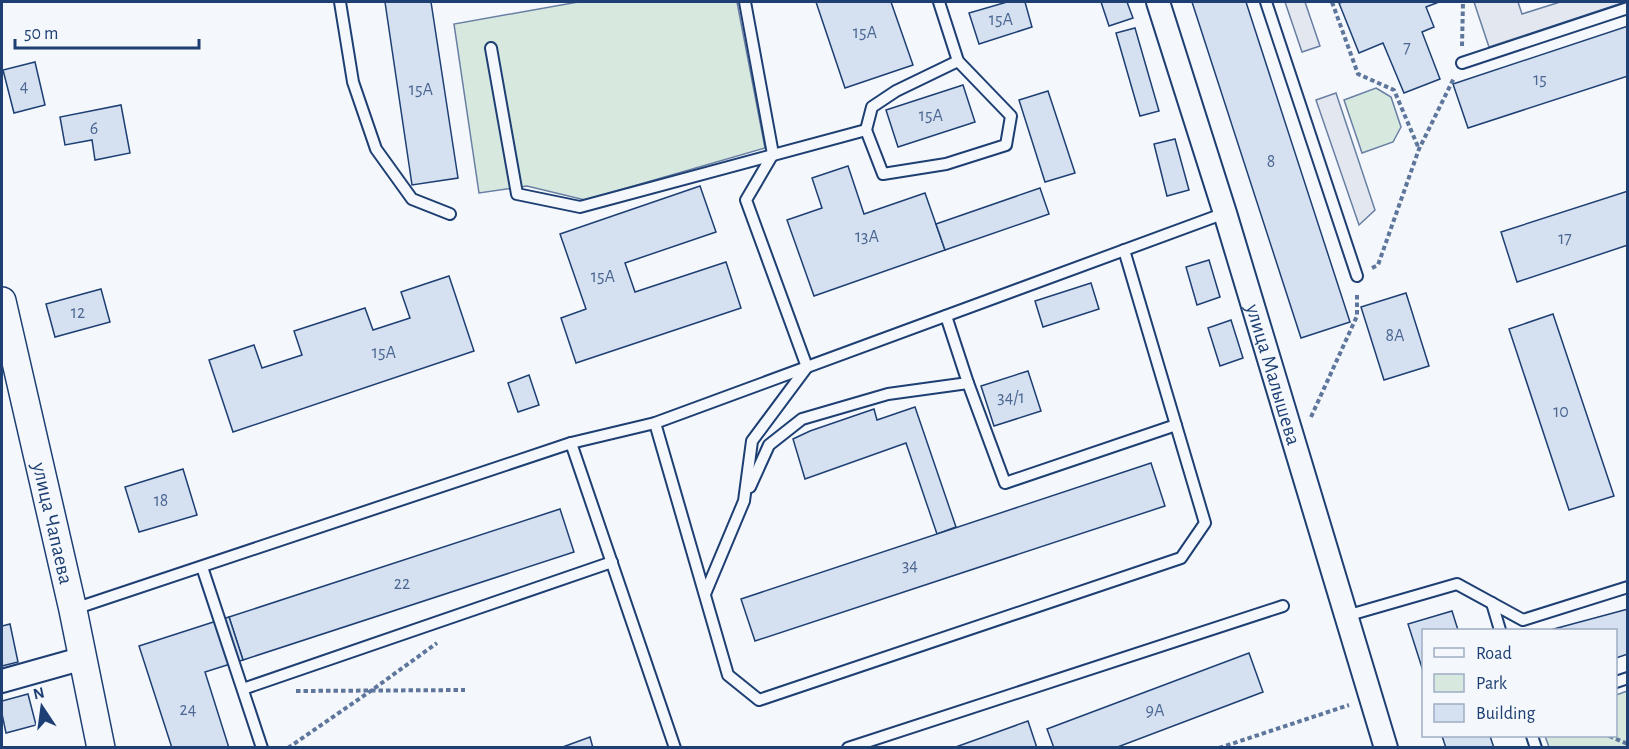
<svg xmlns="http://www.w3.org/2000/svg" width="1629" height="749" font-family="'Alegreya Sans',sans-serif">
<rect width="100%" height="100%" fill="#f4f7fb"/>
<g fill="#d7e8df" stroke="#687fa3" stroke-width="1.5">
<path d="M578 2H737L765 148 585 200 527 186 479 193 454 24Z"/>
<path d="M1376 88 1391 97 1401 127 1393 142 1362 153 1344 100Z"/>
<path d="M1627 691V747H1549L1545 736H1616V695Z"/>
</g>
<g fill="#e3e8f0" stroke="#687fa3" stroke-width="1.5">
<path d="M1285 2H1305L1320 46 1302 52Z"/>
<path d="M1474 2H1518L1522 14 1560 2H1625L1489 47Z"/>
<path d="M1336 93 1375 210 1359 225 1316 100Z"/>
</g>
<g fill="#d5e0f0" stroke="#1d3f73" stroke-width="1.5">
<path d="M385 2H431L458 178 412 185Z"/>
<path d="M816 2H891L913 65 845 88Z"/>
<path d="M1007 2H1025L1032 27 979 44 969 13Z"/>
<path d="M1101 2H1127L1133 18 1109 26Z"/>
<path d="M1192 2H1246L1350 322 1301 338Z"/>
<path d="M1343 2H1439L1426 7 1434 27 1422 32 1440 79 1404 93 1383 43 1359 53 1339 3Z"/>
<path d="M1628 26V76L1468 128 1453 84Z"/>
<path d="M1135 28 1159 111 1140 116 1116 33Z"/>
<path d="M35 62 45 105 14 113 3 70Z"/>
<path d="M963 85 975 122 898 147 886 110Z"/>
<path d="M1048 91 1075 173 1045 182 1019 100Z"/>
<path d="M121 105 130 153 95 160 92 140 65 145 60 117Z"/>
<path d="M1175 139 1189 190 1167 196 1154 144Z"/>
<path d="M848 166 864 214 925 193 945 250 814 296 787 220 822 208 812 178Z"/>
<path d="M700 186 716 232 625 263 635 292 726 262 741 308 576 363 561 318 586 309 560 234Z"/>
<path d="M1040 188 1049 214 945 250 936 224Z"/>
<path d="M1628 191V245L1517 282 1501 232Z"/>
<path d="M1209 260 1220 297 1197 305 1186 267Z"/>
<path d="M449 276 474 351 233 432 209 360 254 345 262 368 302 355 294 331 365 308 373 330 410 318 401 292Z"/>
<path d="M1091 283 1099 309 1043 327 1035 301Z"/>
<path d="M101 289 110 322 55 337 46 304Z"/>
<path d="M1406 293 1429 366 1384 380 1361 307Z"/>
<path d="M1553 314 1614 496 1569 510 1509 329Z"/>
<path d="M1231 320 1243 358 1220 366 1208 328Z"/>
<path d="M1028 371 1041 411 994 426 981 386Z"/>
<path d="M529 375 539 405 518 412 508 383Z"/>
<path d="M915 407 956 527 937 534 906 443 805 479 793 439 810 431 874 409 877 420Z"/>
<path d="M1151 463 1165 506 755 641 741 599Z"/>
<path d="M183 469 197 515 139 532 125 487Z"/>
<path d="M560 509 574 552 243 660 229 617Z"/>
<path d="M1628 609V654L1616 658V630H1550Z"/>
<path d="M1452 611 1458 630H1424V674L1408 624Z"/>
<path d="M229 617 243 660 205 672 229 748H172L139 646Z"/>
<path d="M10 624 18 662 2 666V626Z"/>
<path d="M1249 653 1263 692 1115 748H1054L1047 729Z"/>
<path d="M28 694 36 725 6 733 2 714V701Z"/>
<path d="M1028 721 1037 748H953Z"/>
<path d="M1442 736H1490L1494 748H1446Z"/>
<path d="M590 737 593 748H560Z"/>
</g>
<g fill="none" stroke-linecap="round" stroke-linejoin="round">
<defs>
<g id="service">
<path d="M340 2 353 82 376 149 412 199 450 214"/>
<path d="M1266 2 1357 276"/>
<path d="M491 48 517 194 580 207 866 130 883 174 946 164 1006 145 1011 116 958 61 939 2"/>
<path d="M1462 63 1628 8"/>
<path d="M866 130 872 107 896 91 958 61"/>
<path d="M968 383 1005 483 1176 425"/>
<path d="M655 423 728 675 759 700 1181 558 1205 523 1124 250"/>
<path d="M571 443 655 423 1225 213"/>
<path d="M750 487 769 445 802 419 888 394 968 383 946 316"/>
<path d="M202 567 262 748"/>
<path d="M705 594 744 501 752 441 807 367 746 200 773 154 745 2"/>
<path d="M1492 603 1500 630"/>
<path d="M74 609 571 443 675 748"/>
<path d="M1346 616 1457 584 1523 620 1628 587"/>
<path d="M1616 682 1628 678"/>
<path d="M243 689 612 562"/>
<path d="M1532 736 1536 748"/>
<path d="M848 748 1283 606"/>
</g>
<g id="minor">
<path id="s1" d="M1158 2 1225 213 1386 748"/>
<path d="M2 681 84 658"/>
</g>
<g id="tertiary">
<path id="s2" d="M2 301 73 610 101 748"/>
</g>
</defs>
<use href="#service" stroke="#1d3f73" stroke-width="14"/>
<use href="#minor" stroke="#1d3f73" stroke-width="26"/>
<use href="#tertiary" stroke="#1d3f73" stroke-width="30"/>
<g stroke="#5e769c" stroke-width="4" stroke-dasharray="4.5 3" stroke-linecap="butt">
<path d="M1332 2 1358 74 1394 90 1419 149"/>
<path d="M1462 46 1463 2"/>
<path d="M1372 268 1378 265 1419 149 1454 78"/>
<path d="M1311 417 1357 316V293"/>
<path d="M296 691 465 690"/>
<path d="M1609 736 1628 744"/>
<path d="M288 748 372 690 437 643"/>
<path d="M1219 748 1349 705"/>
</g>
<use href="#service" stroke="#f4f7fb" stroke-width="10"/>
<use href="#minor" stroke="#f4f7fb" stroke-width="22"/>
<use href="#tertiary" stroke="#f4f7fb" stroke-width="27"/>
</g>
<g text-anchor="middle" dominant-baseline="central" stroke-width="4.5" stroke-linejoin="round" paint-order="stroke">
<g font-size="18" fill="#4b6792">
<text x="1001" y="20">15А</text>
<text x="865" y="33">15А</text>
<text x="1407" y="48">7</text>
<text x="1540" y="80">15</text>
<text x="24" y="87">4</text>
<text x="421" y="90">15А</text>
<text x="931" y="116">15А</text>
<text x="94" y="129">6</text>
<text x="1271" y="162">8</text>
<text x="867" y="237">13А</text>
<text x="1565" y="239">17</text>
<text x="603" y="277">15А</text>
<text x="78" y="313">12</text>
<text x="1395" y="336">8А</text>
<text x="384" y="353">15А</text>
<text x="1011" y="398">34/1</text>
<text x="1561" y="412">10</text>
<text x="161" y="501">18</text>
<text x="910" y="566">34</text>
<text x="402" y="584">22</text>
<text x="188" y="710">24</text>
<text x="1155" y="711">9А</text>
</g>
<g font-size="21" fill="#1d3f73" stroke="#f4f7fb">
<text stroke="none"><textPath href="#s1" startOffset="390">улица Малышева</textPath></text>
<text stroke="none"><textPath href="#s2" startOffset="228">улица Чапаева</textPath></text>
</g>
</g>
<rect width="1629" height="749" fill="none" stroke="#1d3f73" stroke-width="6"/>
<rect x="1422" y="629" width="195" height="108" fill="#f4f7fb" stroke="#9eadc5" stroke-width="1.5"/>
<rect x="1434" y="648" width="30" height="9" fill="#f4f7fb" stroke="#9eadc5" stroke-width="1.5"/>
<text x="1476" y="659" font-size="18" fill="#1d3f73">Road</text>
<rect x="1434" y="674" width="30" height="18" fill="#d7e8df" stroke="#9eadc5" stroke-width="1.5"/>
<text x="1476" y="689" font-size="18" fill="#1d3f73">Park</text>
<rect x="1434" y="704" width="30" height="18" fill="#d5e0f0" stroke="#9eadc5" stroke-width="1.5"/>
<text x="1476" y="719" font-size="18" fill="#1d3f73">Building</text>
<g transform="translate(42 707) rotate(347)" stroke="#f4f7fb" stroke-width="4.5" paint-order="stroke">
<path d="M0-4.5L10 22L0 15L-10 22Z" fill="#1d3f73"/>
<text y="-9" font-size="16" font-weight="bold" text-anchor="middle" fill="#1d3f73">N</text>
</g>
<path d="M15 39v9h184v-9" fill="none" stroke="#1d3f73" stroke-width="3"/>
<text x="24" y="39" font-size="18" fill="#1d3f73" stroke="#f4f7fb" stroke-width="4.5" paint-order="stroke">50 m</text>
</svg>
